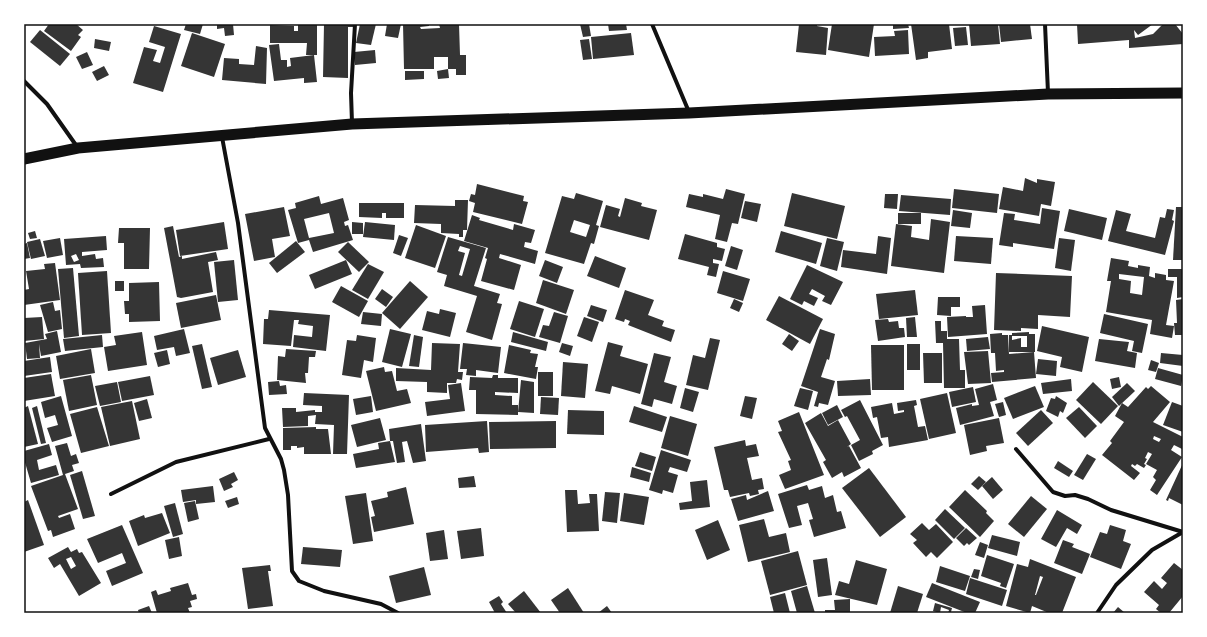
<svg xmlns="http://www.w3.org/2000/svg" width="1207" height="637" font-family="Lato,sans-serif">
<rect width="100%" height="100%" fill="#fff"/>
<g fill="#353535" fill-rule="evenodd">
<path d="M49 24H76L83 30 78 35 81 37 71 51 44 31Z"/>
<path d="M186 24H203L200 34 184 30Z"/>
<path d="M217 24H233L234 35 225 36 224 28 217 29Z"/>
<path d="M324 24H353V27H348V78L323 77Z"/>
<path d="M360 24H376L371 45 356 43Z"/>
<path d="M387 24H401L398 38 385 36Z"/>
<path d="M403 24H429V26L420 27 421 29 440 28 439 24H459L460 55H466V75H456V69H448V57H434V69H404Z"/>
<path d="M580 24H589L591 36 583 37Z"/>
<path d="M608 24H626L627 30 609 31Z"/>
<path d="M799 24H817V26L828 28 826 55 796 52Z"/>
<path d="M832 24H874L869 57 828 50Z"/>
<path d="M893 24H908L909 28 893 29Z"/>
<path d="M911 24H949L952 49 928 52V58L916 60Z"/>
<path d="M969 24H998L1000 44 971 46Z"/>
<path d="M999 24H1030L1032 39 1001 42Z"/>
<path d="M1077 24H1153L1138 35 1134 30 1135 38 1153 34 1163 24H1175L1183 34V44L1129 48V40L1078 44Z"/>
<path d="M270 25 294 26V31H298V25H317V55H306L307 43H270Z"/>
<path d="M154 26 181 34 163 92 133 83 144 47 157 50 153 61 160 63 165 47 149 42Z"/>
<path d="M966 27 968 45 955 46 953 28Z"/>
<path d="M40 30 70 54 60 66 30 42Z"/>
<path d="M908 30 909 54 875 56 874 37 895 36 894 31Z"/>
<path d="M192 33 225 44 214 77 181 66Z"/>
<path d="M631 33 634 55 593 59 591 37Z"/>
<path d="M95 39 111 42 109 51 94 48Z"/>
<path d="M589 39 592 59 583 60 580 40Z"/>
<path d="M279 44 281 60H287V67L291 66 290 58 314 55 317 82 304 83V78L274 81 269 45Z"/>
<path d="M256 46 267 48 266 84 222 80 224 58 239 59V64L254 65Z"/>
<path d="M375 50 376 63 355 65 354 52Z"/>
<path d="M87 52 93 65 82 69 76 57Z"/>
<path d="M104 66 109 75 97 81 92 72Z"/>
<path d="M448 69 449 78 438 79 437 71Z"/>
<path d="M405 71H424V79L405 80Z"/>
<path d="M1025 178 1037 183V179L1055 182 1051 206 1041 204 1039 216 999 209 1003 187 1023 191Z"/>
<path d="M477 184 524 196 523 201 528 202 522 224 473 212 475 203 469 201 471 194 475 195Z"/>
<path d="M726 189 745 194 738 224 732 223 727 242 715 239 720 215 686 207 689 194 703 197V194L723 199Z"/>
<path d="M954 189 999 194 997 213 952 208Z"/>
<path d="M576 193 603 201 596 225 599 226 594 244 591 243 584 264 545 253 562 196 574 199ZM574 220 590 225 586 237 570 232Z"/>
<path d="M792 193 845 206 837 239 784 226Z"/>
<path d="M885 194H898L897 209 884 208Z"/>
<path d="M901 195 951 199 950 215 899 211Z"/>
<path d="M319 196 321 204 343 198 349 220 344 222 345 226 348 225 353 240 313 252 309 240 298 243 288 210 296 208 295 203ZM329 213 334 233 309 238 304 219Z"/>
<path d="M625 198 642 203 641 206 657 210 649 240 600 227 606 205 620 209 618 216 620 217Z"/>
<path d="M455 200H468L467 230H463V237H459V234L441 233V224L414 223 415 205 455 206Z"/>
<path d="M745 201 761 204 757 222 741 218Z"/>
<path d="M359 203H404V218H386V213H382V218L359 217Z"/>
<path d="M284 207 290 236 272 239 275 257 254 261 245 214Z"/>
<path d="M1176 207H1183V260H1173Z"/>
<path d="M1042 208 1060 211 1054 249 1013 243V247L999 245 1004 213 1015 214 1014 220 1040 224Z"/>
<path d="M1069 209 1107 218 1102 240 1064 231Z"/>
<path d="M1167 209 1174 210 1172 220 1174 221 1165 255 1108 241 1116 210 1131 214 1126 231 1155 238 1160 217 1165 218Z"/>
<path d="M953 210 972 213 970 228 951 226Z"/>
<rect x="898" y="213" width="23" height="11"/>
<path d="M472 215 480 218 479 220 513 230 514 224 535 230 531 243 525 242 524 247 538 251 535 264 500 254 499 258 521 265 514 290 481 281 487 259 485 258 488 248 464 241Z"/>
<path d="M931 219 950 222 944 273 891 266 896 224 912 226 911 237 929 240Z"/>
<path d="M224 222 228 249 180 256 176 230Z"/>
<path d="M352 222 363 223V234H352Z"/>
<path d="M365 222 395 225 394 240 363 237Z"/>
<path d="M416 225 446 236 435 268 405 258Z"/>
<path d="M173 226 179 257 182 256V259L216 252 218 260 208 262 213 292 181 298 177 297 164 228Z"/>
<path d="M119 228H150L149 269H124V243H118Z"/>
<path d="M35 231 37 238 30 239 28 233Z"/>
<path d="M781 231 822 243 816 264 775 252Z"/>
<path d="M685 234 717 243V247L725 249 722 261 713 259V263L719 264 716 277 707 275 709 267 678 259Z"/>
<path d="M399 235 408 238 401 256 393 253Z"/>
<path d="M106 236 107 250 82 252V256L95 254 96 259 103 258 104 267 81 268 80 264 66 265 64 239ZM76 254 79 260 74 262 71 256Z"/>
<path d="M878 236 891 238 887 274 841 267 843 250 876 254Z"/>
<path d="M956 236 993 238 991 264 954 261Z"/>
<path d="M448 237 486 248 474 286 500 294 497 303 502 304 492 340 466 332 477 296 444 286 447 275 437 272ZM460 246 470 249 462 276 459 275 465 253 458 251Z"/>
<path d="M60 238 63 255 47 258 43 241Z"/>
<path d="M827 238 844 242 837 271 820 266Z"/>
<path d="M1059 238 1075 240 1071 271 1055 268Z"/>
<path d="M40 239 45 256 31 259 27 242Z"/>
<path d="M296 241 305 252 277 273 269 263Z"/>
<path d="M348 242 369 262 359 272 338 252Z"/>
<path d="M27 243 30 258 24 259V244Z"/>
<path d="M731 246 743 250 737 270 725 266Z"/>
<path d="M595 256 626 268 619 288 587 276Z"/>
<path d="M1111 258 1129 261 1128 266 1138 268V265L1150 267 1149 276 1155 278V273L1166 275V280L1174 281 1166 325 1174 326 1172 338 1150 334 1152 320 1106 312 1111 281H1107ZM1119 274 1144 277 1142 295 1130 293 1131 281 1119 279Z"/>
<path d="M234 260 238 300 218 302 214 262Z"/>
<path d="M346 260 352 274 315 289 309 275Z"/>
<path d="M545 260 563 267 557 283 539 276Z"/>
<path d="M55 263 60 300 24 305V290L29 289 26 271 45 269 44 264Z"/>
<path d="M368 264 384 272 368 299 352 290Z"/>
<path d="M807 265 843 282 831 305 822 301 825 296 812 289 809 294 818 298 814 306 804 301 802 305 790 299Z"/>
<path d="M73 268 79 336 64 338 58 269Z"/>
<path d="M1168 269H1183V297L1177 298V277H1168Z"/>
<path d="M107 271 111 333 82 335 78 273Z"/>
<path d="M723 271 750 279 743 301 717 293Z"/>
<path d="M996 273 1072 276 1070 317 1038 315V329L1021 328V331L994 330Z"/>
<path d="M543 280 574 290 566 314 536 303Z"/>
<rect x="115" y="281" width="9" height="10"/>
<path d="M410 281 428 297 400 329 382 313Z"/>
<path d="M159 282 160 321 129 322V314H125L124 301H129V283Z"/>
<path d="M341 286 368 301 359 317 332 302Z"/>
<path d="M382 289 393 297 386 307 375 299Z"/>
<path d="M625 290 654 300 648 315 664 321 662 326 675 330 671 342 628 325 630 321 625 319 624 322 615 319Z"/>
<path d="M915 290 918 315 879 319 876 294Z"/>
<path d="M216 295 221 320 181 328 176 303Z"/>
<path d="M779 296 823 319 810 344 766 320Z"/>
<path d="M938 297H960V307H951V316L937 315Z"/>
<path d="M734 299 743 303 739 312 730 308Z"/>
<path d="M1183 299V335H1175L1174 323H1177L1176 300Z"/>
<path d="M519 301 544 309 535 337 510 329Z"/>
<path d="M53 302 55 311 60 310 62 329 48 332 40 305Z"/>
<path d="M591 305 607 310 603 322 587 316Z"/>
<path d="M985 305 987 334 948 337 947 317 966 316V317H973L972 306Z"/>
<path d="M440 309 456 313 450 337 422 330 427 311 439 314Z"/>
<path d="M269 310 330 315 326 351 293 347 294 335 312 337 313 326 298 324 299 320H294L291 346 263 344 264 319H268Z"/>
<path d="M363 312 382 314 381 326 361 324Z"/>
<path d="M554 312 568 316 560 343 539 337 543 325 549 326Z"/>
<path d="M1104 314 1148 324 1142 353 1132 351 1134 341 1100 333Z"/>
<path d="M42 317 44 339 24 341V318Z"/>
<path d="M584 317 599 322 592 342 577 336Z"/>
<path d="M915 317 917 337H907L906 318Z"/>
<path d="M888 319 889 322 898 321 899 328H904L905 337 878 341 875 320Z"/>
<path d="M935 321H941V331H947V339H959L960 370H965V388H944L943 343H936Z"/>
<path d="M1042 326 1089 337 1082 372 1060 367 1062 357 1037 351Z"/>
<path d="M184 329 190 353 176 356 174 347 157 350 154 336Z"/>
<path d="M390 329 411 334 402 367 382 362Z"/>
<path d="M820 329 835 334 829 360 827 359 821 377 835 381 828 405 819 403 818 407 814 406 818 392 801 386Z"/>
<path d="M57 331 61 352 41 356 39 344 40 358 27 359 25 343 47 339 45 334Z"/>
<path d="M142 332 147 365 108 371 104 347 116 345 114 336Z"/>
<path d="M513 332 548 342 546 351 511 342Z"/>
<path d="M1029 332V334H1035V352H1009V335H1012V340L1021 338V347H1027V336H1012V333Z"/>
<path d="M1002 333V335H1008L1009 354 1034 352 1036 378 992 382 991 373 1004 372V370L996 371 995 353H991L990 334Z"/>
<path d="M789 334 799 341 792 351 782 344Z"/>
<path d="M102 335 103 347 65 351 63 339Z"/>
<path d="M357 335 376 338 373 362 364 360 361 378 342 375 347 340 356 341Z"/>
<path d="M414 335 423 337 419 367 409 366Z"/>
<path d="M988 337 990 349 967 351 966 339Z"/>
<path d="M710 338 720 340 708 390 686 385 693 355 705 358Z"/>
<path d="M1099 339 1129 342 1127 351 1137 353 1135 368 1095 361Z"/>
<path d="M608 342 623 346 620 356 648 364 640 394 612 386 610 394 595 391Z"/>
<path d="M432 343 460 344 458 372H463L462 380 457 379 456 383H447V393L427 392V382L396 381V368L431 370Z"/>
<path d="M463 343 501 347 498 373 476 370V376L466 375 467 369H460Z"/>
<path d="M562 343 573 346 570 356 559 352Z"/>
<path d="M202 344 212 387 202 389 192 346Z"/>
<rect x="907" y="344" width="13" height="26"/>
<path d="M509 345 531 350 530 353 538 354 535 367H538L536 379 504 373Z"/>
<path d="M871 345H904V390H872Z"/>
<path d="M91 349 95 373 60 379 56 356Z"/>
<path d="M286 349 316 351 315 357H309L308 373H305L306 383 277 380 278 356 285 357Z"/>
<path d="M167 350 170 364 158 367 154 353Z"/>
<path d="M238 350 246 377 218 385 210 358Z"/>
<path d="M988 351 991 383 968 384 964 352Z"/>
<path d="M654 353 671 357 664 382 677 386 672 404 654 399 652 407 641 404Z"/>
<path d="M923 353H942V383H924Z"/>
<path d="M1161 353 1183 355V366L1160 363Z"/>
<path d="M50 357 52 372 24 376V361Z"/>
<path d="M1038 359 1057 361 1056 376 1036 374Z"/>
<path d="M1151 360 1159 363 1156 372 1148 370Z"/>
<path d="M563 362 588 364 585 398 561 396Z"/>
<path d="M384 367 385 372 392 371 397 391 407 389 411 403 376 411 366 371Z"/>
<path d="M1158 368 1183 375 1181 386 1155 379Z"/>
<rect x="538" y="372" width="15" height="24"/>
<path d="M51 374 55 396 24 401V378Z"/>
<path d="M91 375 97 405 69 411 63 380Z"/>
<path d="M493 375H498V378H518V393L495 392V395L512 396V405H518V415L476 414V390H469L470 377 492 378Z"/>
<path d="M150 376 154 395 122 401 118 382Z"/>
<path d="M1119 377 1121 387 1112 389 1110 379Z"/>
<path d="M870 379 871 395 838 396 837 381Z"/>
<path d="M1071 379 1072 391 1043 394 1041 383Z"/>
<path d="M521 380 534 382V413L518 412Z"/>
<path d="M279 381 280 386 286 385 287 394 269 395 268 382Z"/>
<path d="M117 382 121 402 100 406 95 386Z"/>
<path d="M1093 382 1118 406 1101 424 1076 400Z"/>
<path d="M461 383 465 411 427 416 425 402 450 399 448 385Z"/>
<path d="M1127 383 1135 391 1119 406 1112 397Z"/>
<path d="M993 384 997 400 990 402 994 416 960 425 956 408 972 404V406L979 405 975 389Z"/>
<path d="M1035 386 1044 407 1013 419 1004 398Z"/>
<path d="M1151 386 1170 402 1153 422 1183 437 1182 449 1174 445 1171 450 1182 457 1157 495 1150 490 1156 480 1153 477 1157 470 1146 464 1152 454 1148 452 1145 458 1147 459 1144 464 1146 465 1144 468 1137 464 1135 466 1132 464 1131 466 1140 473 1134 480 1102 455 1112 443 1110 441 1124 422 1115 416 1122 403 1128 407 1146 387 1148 389ZM1154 436 1161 439 1159 442 1153 439Z"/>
<path d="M973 387 976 402 952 407 949 392Z"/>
<path d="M685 388 699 392 693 412 680 408Z"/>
<path d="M800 388 813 391 808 410 794 406Z"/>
<path d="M304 393 349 395 347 454H333L334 425 315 424 316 415 308 416V426L283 427 282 408H296V412L315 410V412H322V406L303 405Z"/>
<path d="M947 393 956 433 929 439 920 399Z"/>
<path d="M61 396 72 436 52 442 47 428 58 425 55 415 45 418 41 402Z"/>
<path d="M371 396 373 412 356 415 353 399Z"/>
<path d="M745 396 757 398 752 419 740 416Z"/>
<path d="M1056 396 1067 403 1063 413 1060 411 1058 417 1046 411 1051 398 1055 399Z"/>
<path d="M541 397 559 398 558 415 540 414Z"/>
<path d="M147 399 152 418 139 421 134 403Z"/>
<path d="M860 400 883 445 872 451 873 454 859 461 851 445 860 440 847 416 845 417 841 410Z"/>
<path d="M916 400 917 405 914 406 918 427 925 426 928 440 889 447 888 437 881 438 877 417 873 418 871 407 892 403 894 414 904 412V410L898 411 897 403Z"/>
<path d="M132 401 140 439 110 446 101 407Z"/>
<path d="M1003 402 1006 415 999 417 995 404Z"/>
<path d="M1172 402 1183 406V432L1163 425Z"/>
<path d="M837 405 843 417 828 425 822 413Z"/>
<path d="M28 406 38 444 24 447V408Z"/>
<path d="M37 406 46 443 41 444 32 408Z"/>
<path d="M634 406 667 417 662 432 629 422Z"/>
<path d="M97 407 109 446 81 453 70 414Z"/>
<path d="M1079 407 1097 426 1085 438 1066 418Z"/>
<path d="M568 410 604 411V435L567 434Z"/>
<path d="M1041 410 1053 423 1028 446 1016 433Z"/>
<path d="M799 412 824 475 785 489 779 475 791 470 788 461 791 460 778 432 782 431 778 421Z"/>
<path d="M821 413 828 426 838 420 851 444 847 447 849 446 861 468 844 477 842 472 832 478 823 462 826 460 805 423Z"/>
<path d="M670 416 697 424 688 456 661 448Z"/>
<path d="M380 418 386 440 357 447 351 425Z"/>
<path d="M999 418 1004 443 986 446 987 451 970 455 964 425Z"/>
<path d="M487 421 489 452 479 453 478 448 426 452 425 425Z"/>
<path d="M556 421V448L490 449 489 422Z"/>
<path d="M421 424 426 461 413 463 407 441 402 442 405 462 397 463 393 441H390L395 462 356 468 353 454 379 449 378 443 390 441 389 429Z"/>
<path d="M316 427V429H328L331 454H304V447L297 448V446H291V450H283V428Z"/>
<path d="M745 440 746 446 756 444 759 456 747 458 752 480 762 478 764 489 758 490 759 494 750 496 749 493 730 497 728 490H724L714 447Z"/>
<path d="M67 443 71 456 76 454 79 463 72 465 74 471 65 474 78 509 58 516 59 518 70 514 75 529 53 537 51 530 48 531 31 486 63 475 55 446Z"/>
<path d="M49 444 52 455 37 460 39 470 56 465 59 475 31 483 24 459V451Z"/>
<path d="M661 450 691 460 687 472 670 467 668 472 678 475 673 493 663 490 662 494 649 490Z"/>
<path d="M640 452 656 457 652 471 635 466Z"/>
<path d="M1087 454 1096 459 1083 480 1074 475Z"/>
<path d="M1058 461 1073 471 1069 477 1054 468Z"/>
<path d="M1183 463V505L1169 498 1168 501 1166 500Z"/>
<path d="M632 467 651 473 649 482 630 477Z"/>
<path d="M869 468 906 517 880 537 842 488Z"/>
<path d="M82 471 95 516 83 519 70 475Z"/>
<path d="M234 472 238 480 231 484 233 487 224 491 219 479Z"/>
<path d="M474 476 476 487 459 488 458 478Z"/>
<path d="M979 476 986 482 978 490 971 484Z"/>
<path d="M992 477 1003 490 993 499 982 486Z"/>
<path d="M707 480 710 507 680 510 679 503 692 501 690 482Z"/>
<path d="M807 485 809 490 822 486 825 498 833 495 837 512 841 511 846 528 814 537 809 520 813 519 808 503 797 506 802 525 789 528 778 494Z"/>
<path d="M213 486 215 502 196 504V500L183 502 181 490Z"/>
<path d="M406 487 414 524 374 532 371 517 375 516 371 501 388 497 387 492Z"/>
<path d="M565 490H577L578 504 590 503 589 494H597L599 531 567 532Z"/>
<path d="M965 490 987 511 986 513 994 521 980 537 949 507Z"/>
<path d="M768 491 774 511 738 521 731 499 746 495 747 500Z"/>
<path d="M605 492 620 493 617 523 602 521Z"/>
<path d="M366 493 373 541 353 544 345 496Z"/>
<path d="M624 493 649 497 644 525 620 521Z"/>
<path d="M1031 496 1047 509 1024 537 1008 524Z"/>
<path d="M237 497 239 504 228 508 225 501Z"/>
<path d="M28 500 44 545 24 552V502Z"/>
<path d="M195 501 199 519 188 522 184 503Z"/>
<path d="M175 503 183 534 173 537 164 506Z"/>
<path d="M945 509 965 528 954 539 935 520Z"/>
<path d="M1057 510 1082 525 1077 534 1067 528 1056 547 1041 539Z"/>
<path d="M162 513 170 533 138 546 129 521 144 515 145 518Z"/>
<path d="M764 519 769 537 786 533 790 552 748 562 739 525Z"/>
<path d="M718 520 730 550 707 560 695 530Z"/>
<path d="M922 523 929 530 936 524 953 542 937 558 931 552 926 557 913 543 917 540 910 534Z"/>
<path d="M122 525 143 573 112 586 106 571 126 563 122 553 98 563 87 539Z"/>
<path d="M1110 525 1126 530 1123 541 1131 544 1121 569 1090 557 1100 532 1107 534Z"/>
<path d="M481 528 484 556 461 559 457 531Z"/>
<path d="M966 528 977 538 969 545 967 543 964 546 956 538Z"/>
<path d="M444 530 448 559 430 561 426 533Z"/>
<path d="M992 535 1020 542 1017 556 988 548Z"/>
<path d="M179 537 182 556 169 559 165 540Z"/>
<path d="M1063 540 1074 544 1072 547 1090 554 1082 574 1054 563Z"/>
<path d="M980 542 988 545 984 558 975 555Z"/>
<path d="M68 547 71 552 77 549 79 553 82 552 101 583 79 596 60 564 54 568 48 558ZM71 557 76 566 71 569 66 559Z"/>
<path d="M303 547 342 550 340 567 301 564Z"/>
<path d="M798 551 807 585 770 595 761 561Z"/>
<path d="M987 555 1014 564 1006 588 1000 586 1001 583 981 576Z"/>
<path d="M827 558 832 595 818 597 813 560Z"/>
<path d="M1030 559 1076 577 1062 613H1049L1032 606 1030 613 1006 606 1017 564 1028 567ZM1040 576 1043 577 1036 595H1035Z"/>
<path d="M856 560 887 569 877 605 835 595 839 581 849 584Z"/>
<path d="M1174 563 1183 570V596L1169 613H1161L1156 609 1159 605 1144 592 1154 581 1162 589 1167 583 1161 578Z"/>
<path d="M270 565 271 571H268L273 606 248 609 242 568Z"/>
<path d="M940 566 970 576 965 591 936 582Z"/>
<path d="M424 567 431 595 396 603 389 576Z"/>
<path d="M974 569 980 570 978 579 971 577Z"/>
<path d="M970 578 1007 590 1002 606 966 594Z"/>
<path d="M188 583 192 595 196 594 197 599 190 601 192 607 188 608 190 613H157L151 592 156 590 158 595 171 591 170 588Z"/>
<path d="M932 583 980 602 975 613H967L926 597Z"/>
<path d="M807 586 815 613H797L791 591Z"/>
<path d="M898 586 923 594 917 613H890Z"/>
<path d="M568 588 584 613H560L551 600Z"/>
<path d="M524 591 541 613H516L508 604Z"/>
<path d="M785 593 790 613H774L770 597Z"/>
<path d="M499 596 503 602 501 604 507 613H495L489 602Z"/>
<path d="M850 599V613H825V610H835L834 600Z"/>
<path d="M935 603 952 608 951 612 955 613H948L949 610 941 607 940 613 933 611Z"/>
<path d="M149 606 152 613H139L138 610Z"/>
<path d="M607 606 612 613H598Z"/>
<path d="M1118 607 1125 613H1113Z"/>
</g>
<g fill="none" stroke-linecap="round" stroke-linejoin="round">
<g stroke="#111" stroke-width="4">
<path d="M652 24 689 112"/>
<path d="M1045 24 1048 93"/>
<path d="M24 81 47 104 78 148"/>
<path d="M352 123 351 93 355 24"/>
<path d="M222 137 238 223 265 428 281 459 284 470 288 495 292 571 299 581 324 591 381 604 398 613"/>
<path d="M1016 449 1053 492 1065 496 1075 495 1088 499 1111 510 1183 532"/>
<path d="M111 494 176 462 269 439"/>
<path d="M1097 613 1116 585 1152 550 1183 532"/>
</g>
<path stroke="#111" stroke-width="11" d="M24 159 78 148 352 124 689 113 1048 94 1183 93"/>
</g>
<rect width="1207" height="637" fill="none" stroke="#ffffff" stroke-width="50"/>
<rect x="25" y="25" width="1157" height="587" fill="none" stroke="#111" stroke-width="1.5"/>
</svg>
